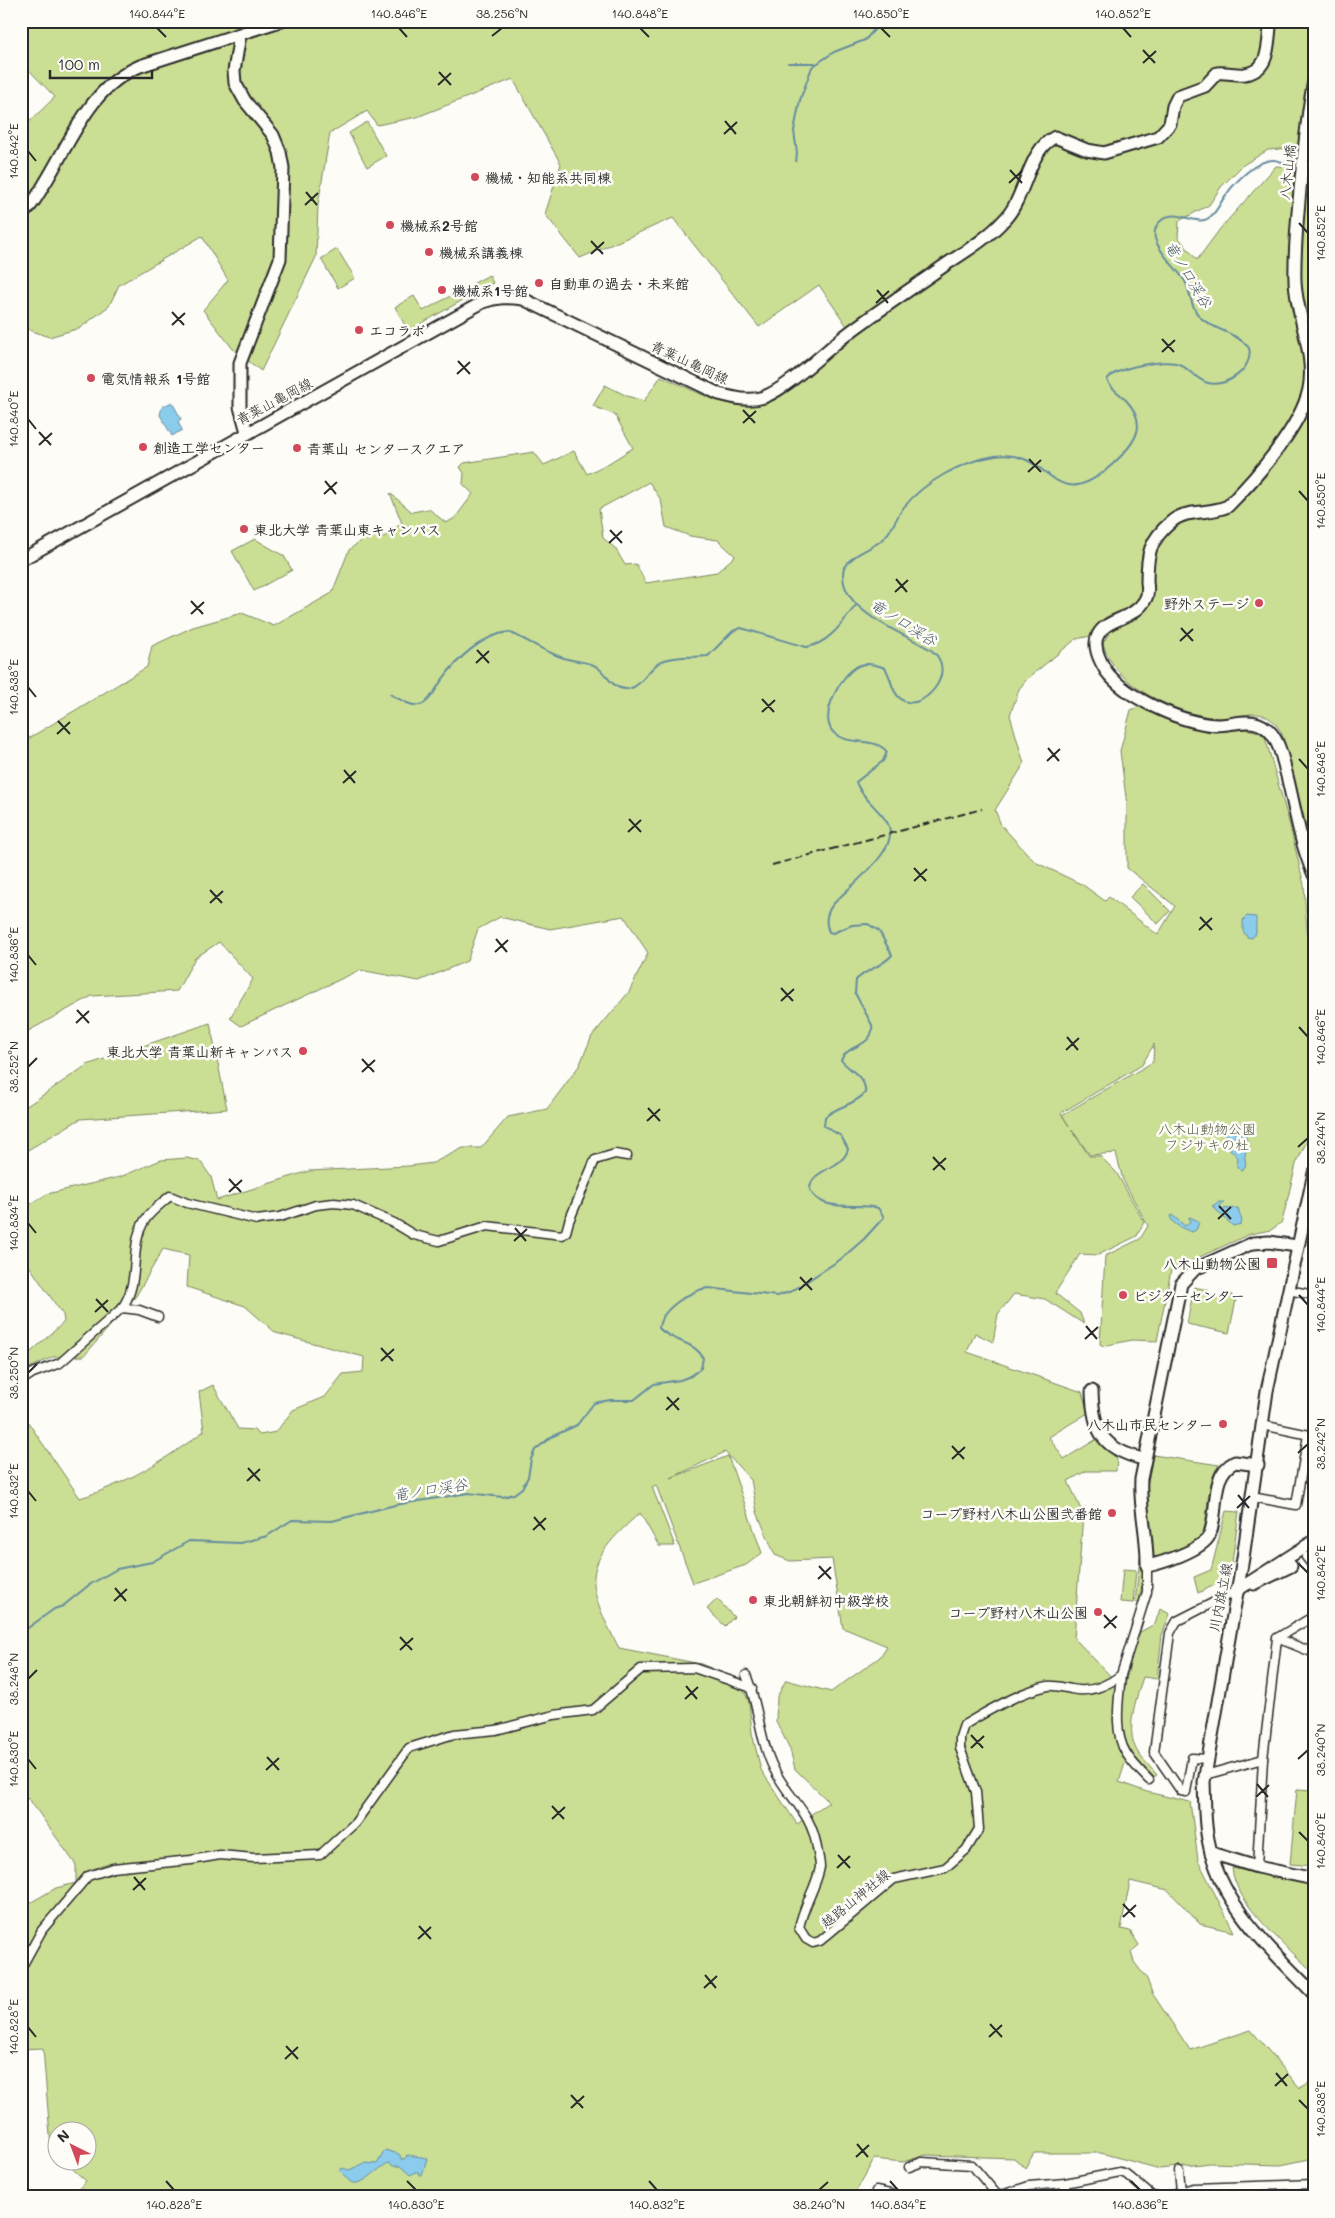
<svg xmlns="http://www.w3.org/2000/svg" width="1335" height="2218" font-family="Mali,'Klee One',sans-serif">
<rect width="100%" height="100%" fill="#fdfcf7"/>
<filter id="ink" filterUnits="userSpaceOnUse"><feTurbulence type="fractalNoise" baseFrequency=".02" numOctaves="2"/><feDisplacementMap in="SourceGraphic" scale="10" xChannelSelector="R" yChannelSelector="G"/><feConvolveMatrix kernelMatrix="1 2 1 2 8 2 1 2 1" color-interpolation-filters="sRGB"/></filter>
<g filter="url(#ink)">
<g fill="#cbdf94" stroke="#7b8560" fill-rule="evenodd">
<path d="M21 21H1314V146L1268 150 1243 165 1221 187 1209 205 1179 221 1178 237 1197 260 1220 229 1276 166 1314 168V855L1282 734C1277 725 1273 719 1263 715 1249 711 1234 719 1218 718 1178 715 1113 686 1103 643L1110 632 1076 639 1027 679 1019 689 1010 715 1024 764 995 810 1001 825 1035 862 1083 885 1105 901 1109 897 1158 935 1175 906 1127 868V805L1120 751 1131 710 1140 706C1164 716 1191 729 1217 731 1234 732 1251 724 1265 737L1289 822 1304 885 1308 946H1314V1126L1296 1164 1282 1222 1271 1230 1250 1234 1171 1270 1157 1341 1132 1340 1103 1346 1100 1344 1105 1256 1140 1239 1148 1226 1123 1180 1116 1153 1090 1155 1072 1130 1089 1156H1100L1116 1172 1144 1222 1137 1236 1098 1255 1080 1254 1055 1293 1080 1313 1084 1324 1045 1299 1014 1294 998 1314 993 1342 975 1333 967 1352 1082 1392 1088 1413 1049 1437 1064 1459 1097 1439 1117 1459 1116 1471H1086L1068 1481 1083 1514 1074 1638 1118 1684C1116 1710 1111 1737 1126 1760L1119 1782 1147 1792 1190 1802 1198 1860 1234 1932 1200 1924 1168 1890 1130 1881 1121 1929 1130 1931 1139 1945 1131 1952 1134 1962 1147 1979 1152 1993 1190 2050 1251 2030 1300 2088 1314 2080V2158L1281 2165 1210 2163 1160 2169 1101 2153H1034L1025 2168 1014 2158 926 2155 903 2162 874 2159 853 2197H71L86 2181 64 2161 88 2160V2130H58L57 2154 51 2148 43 2048 21 2049V1908L56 1888 76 1883V1865L29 1799 21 1798V1412L80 1498C124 1485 167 1459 204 1431L199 1392 213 1385 238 1429 254 1430 260 1435 276 1432 293 1410 325 1397 343 1374 363 1372 364 1357 276 1333 245 1306 187 1287 189 1255 163 1249 136 1296 84 1356 53 1357 21 1372V1361L64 1322 63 1315 21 1254V1210L47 1194 120 1177 161 1160 187 1158 200 1161 211 1177 217 1200 309 1171 409 1166 433 1163 463 1148H481L508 1117 547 1109 579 1066 592 1036 629 992 648 953 624 916 550 929 500 917 478 929 467 961 419 981 360 970 241 1026 230 1018 253 979 219 942 195 958 177 991 92 996 21 1035V743L147 667 152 646 193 627 242 613 274 626 332 593 349 550 368 535 384 537 402 523 390 493 412 512 429 509 446 523 455 518 473 494 463 484 464 473 460 467 464 463 534 452 544 465 574 451 587 474 609 463 633 448 615 415 593 406 605 385 627 396 644 401 661 376C722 403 744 423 804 379L803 376 853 335 819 285 759 327 673 218 580 258 545 214 561 164 513 79 417 117 377 125 367 111 330 133 318 205 316 257 261 371 233 349 203 310 228 280 202 236 119 285 109 306 80 328 49 337 27 329 21 332V130L55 97 25 66 21 67ZM649 482 661 500 666 527 690 536 718 540 735 556 717 572 646 583 636 564 625 565 615 548 603 538 599 509ZM1154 1044 1153 1062 1062 1115 1069 1126 1061 1113 1142 1065ZM725 1452 751 1480 757 1512 775 1555 790 1561 832 1559 843 1628 887 1646 880 1657 831 1692 786 1680 777 1697 776 1721 790 1749 795 1769 829 1802 797 1824 761 1770 752 1733 749 1702 739 1680 701 1664 619 1648C584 1582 581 1564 640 1513L659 1546H675L652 1487 656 1485 693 1583 746 1565 762 1553 728 1456 671 1478Z"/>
<path d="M367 122 386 156 367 167 349 133Z"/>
<path d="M337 249 355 278 338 288 321 259Z"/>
<path d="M489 275 493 283 408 331 395 307 414 296 423 311Z"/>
<path d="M255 539 284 556 292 570 254 591 232 551Z"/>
<path d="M1143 884 1170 911 1158 924 1130 897Z"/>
<path d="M210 1023 227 1109 80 1119 21 1154V1110L87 1065Z"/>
<path d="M1194 1287 1208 1290V1295L1224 1298 1225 1293 1232 1295V1299L1236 1300 1229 1333 1187 1324Z"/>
<path d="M1153 1455 1219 1465C1203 1487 1211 1526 1199 1537 1193 1543 1184 1547 1176 1551 1168 1556 1161 1561 1152 1555V1538L1145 1497Z"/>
<path d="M1226 1511 1239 1512 1232 1562 1225 1580 1198 1593 1194 1577 1211 1570Z"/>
<path d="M1140 1558 1143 1559V1579L1139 1602H1135Z"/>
<path d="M1123 1569 1136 1570 1133 1603 1120 1602Z"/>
<path d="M717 1599 734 1617 725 1626 707 1609Z"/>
<path d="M1160 1609 1170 1614 1162 1635 1157 1679 1143 1677C1137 1697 1126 1725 1135 1747 1139 1757 1151 1767 1157 1775L1154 1777C1144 1767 1133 1757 1127 1744 1114 1716 1130 1662 1138 1633L1155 1624Z"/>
<path d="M1297 1789 1314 1790V1866L1290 1864Z"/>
<path d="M1232 1868 1314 1884V1973C1288 1947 1235 1905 1232 1868Z"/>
</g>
<g fill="#8bccec" stroke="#658c9f">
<path d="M172 402 181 419 178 422 182 430 172 436 160 415 162 407Z"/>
<path d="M1247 916 1256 917V933L1252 938 1247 937 1243 931V920Z"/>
<path d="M1236 1128 1241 1130 1227 1145 1222 1143 1225 1133Z"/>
<path d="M1243 1132C1249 1140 1247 1147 1245 1155 1244 1159 1247 1162 1245 1167L1241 1170 1237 1167 1238 1158 1230 1149Z"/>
<path d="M1219 1202H1224L1220 1206 1223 1209 1238 1208 1242 1221 1241 1224 1233 1226 1212 1206Z"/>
<path d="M1172 1215 1185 1226 1190 1222 1189 1217 1197 1220 1199 1223 1196 1230 1192 1232C1184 1229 1172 1225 1170 1216Z"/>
<path d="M385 2150 399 2154 403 2160 408 2155 427 2158 422 2176 416 2172 410 2175 400 2166H393L389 2163C378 2167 365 2185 353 2183 348 2182 344 2174 340 2171L342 2168 349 2170 365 2163 377 2164Z"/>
</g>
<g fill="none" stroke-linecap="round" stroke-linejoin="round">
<g stroke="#658c9f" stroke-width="2">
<path d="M788 63H815"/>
<path d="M796 161 797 153 794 131 800 100 812 67 834 52 865 40 882 21"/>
<path d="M1306 172 1314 175"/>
<path d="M390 694C398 698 413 709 423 704 432 699 436 688 442 680 458 658 482 635 509 632 527 640 542 650 561 657 572 662 587 660 597 667 607 674 613 690 627 689 642 688 649 666 662 661 677 655 693 658 708 656L733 631 741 628 806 647C829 644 843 622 856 605"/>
<path d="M21 1633 54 1609 63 1606 89 1585 117 1569 152 1562 189 1541 240 1543 267 1536 292 1520 332 1521 395 1505 468 1493 503 1497 514 1494 522 1488 528 1477 531 1459 535 1450 551 1437 577 1425 594 1403 610 1400H634L654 1384 680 1380 691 1376 701 1368 703 1358C695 1341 671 1342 659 1328 660 1310 691 1290 708 1288L777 1296 792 1291 841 1259 864 1239 884 1217 878 1208C858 1202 822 1214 810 1190 810 1168 843 1170 848 1149L841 1136 824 1126 825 1117C837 1106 855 1105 865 1093 867 1078 849 1070 841 1060 847 1044 875 1047 872 1025L855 993 856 980C866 969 882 967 892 955L879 931 868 924 852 925 833 933 829 932C825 923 826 915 831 907 847 886 904 850 887 822 878 808 861 797 856 782L883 761 887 752C875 736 848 747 833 732 818 716 841 674 858 666 866 662 877 665 885 668 892 678 891 692 901 699 920 715 961 672 931 650 903 632 834 610 844 567 854 553 870 550 883 539 893 530 896 517 904 507 924 482 962 461 995 456 1054 447 1051 522 1115 462 1136 442 1149 424 1125 399 1118 392 1110 388 1107 380 1113 368 1166 358 1179 364 1189 369 1197 380 1208 383 1227 388 1254 368 1249 348 1237 332 1215 331 1201 318 1191 309 1191 295 1186 283 1178 266 1137 238 1163 219 1178 208 1197 228 1210 217 1218 211 1220 202 1226 195 1235 182 1257 159 1274 160 1282 161 1291 166 1299 169"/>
</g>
<defs>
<g id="street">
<path d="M1288 1290 1314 1295"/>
<path d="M122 1308C142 1280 128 1246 145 1220 151 1211 162 1203 170 1196L187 1203 257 1220 280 1217 316 1205 334 1203 353 1205 394 1223 414 1235 439 1241 487 1226 562 1235 566 1232 569 1221 595 1160 615 1154 627 1156"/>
<path d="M21 1381 33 1373 60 1363 122 1308 139 1310 158 1317"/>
<path d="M1262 1425 1314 1436"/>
<path d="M1252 1497 1296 1505 1308 1435"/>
<path d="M1306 1557 1314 1567"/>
<path d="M1277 1638 1314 1653"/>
<path d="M746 1675C759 1705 759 1739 774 1769 789 1800 811 1810 817 1848 818 1854 820 1862 820 1867 817 1886 803 1906 799 1928L806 1939 813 1943 820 1941 894 1879 945 1868 966 1850 979 1829 976 1792 960 1748V1737L964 1725C987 1711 1021 1691 1048 1686 1055 1685 1064 1688 1071 1689 1089 1693 1107 1686 1121 1675L1147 1592V1566"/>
<path d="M1121 1675C1119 1698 1113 1732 1126 1753 1132 1763 1141 1772 1149 1780"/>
<path d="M1207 1759 1192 1758 1186 1792 1181 1791 1154 1752 1170 1633 1177 1621 1236 1591"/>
<path d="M1205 1775 1263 1759"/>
<path d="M1257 1867 1263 1759 1277 1638 1314 1616"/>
<path d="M21 1968 42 1930 88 1876 113 1868 191 1860 220 1855 254 1858 320 1855 355 1823 409 1748 454 1734 496 1730 554 1715 593 1710 641 1669 694 1668 752 1688"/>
<path d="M909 2167 922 2162 972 2165 998 2196"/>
<path d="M1179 2171 1181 2191"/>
<path d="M1065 2183V2197"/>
<path d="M876 2191 904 2197"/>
<path d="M910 2197H920"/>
<path d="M996 2197 1029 2186 1065 2183 1120 2172 1126 2174 1152 2196 1157 2197"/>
<path d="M1163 2197 1193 2188 1314 2184"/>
</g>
<g id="secondary">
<path d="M240 35 234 71 235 83 245 101 273 135 280 152 283 168 280 259 240 363V407L247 432"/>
<path d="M1314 81C1307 113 1305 146 1301 179 1298 213 1294 246 1295 281 1296 316 1316 353 1309 389 1301 427 1255 479 1228 506 1210 515 1187 508 1171 522 1149 541 1147 554 1147 582 1148 588 1148 595 1145 600 1134 620 1106 618 1098 635 1092 646 1100 661 1106 671 1126 698 1182 723 1216 725 1237 725 1256 714 1272 734 1281 746 1283 762 1287 776 1295 808 1300 844 1314 875"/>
<path d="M21 215C33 206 40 191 48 178 73 136 92 86 140 66L280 21"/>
<path d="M21 560 483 302C497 297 508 297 523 299L719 394C734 398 749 402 764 397 789 387 823 353 846 335 879 310 914 287 948 263 968 250 989 237 1005 219 1026 197 1028 149 1055 137L1087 150 1104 153 1158 137 1170 124 1173 106 1178 96 1205 86 1217 73C1226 72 1236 75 1245 74 1272 70 1267 41 1271 21"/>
<path d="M1314 1173 1267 1391 1243 1558 1204 1782C1205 1801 1204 1821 1208 1839 1220 1905 1270 1948 1314 1994"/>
<path d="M1092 1391C1093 1431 1102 1449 1143 1459"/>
<path d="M1258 1465 1235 1462C1208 1475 1220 1514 1209 1536 1202 1550 1162 1563 1147 1566 1148 1536 1139 1508 1141 1479L1181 1284 1195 1269 1253 1243 1269 1242 1297 1246"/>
<path d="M1254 1584 1291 1566"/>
<path d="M1236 1591 1314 1541"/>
<path d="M1211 1853 1257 1867 1314 1879"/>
</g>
</defs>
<use href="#street" stroke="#2b2b2b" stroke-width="11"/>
<use href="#secondary" stroke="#2b2b2b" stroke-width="15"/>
<use href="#street" stroke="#fdfcf7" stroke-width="8"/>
<use href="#secondary" stroke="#fdfcf7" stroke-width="11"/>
<path stroke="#2b2b2b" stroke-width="2" stroke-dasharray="8 4" stroke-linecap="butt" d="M772 865 982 809"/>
</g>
</g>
<path fill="none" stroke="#2b2b2b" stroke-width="2" d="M157 28 166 37M399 28 407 37M640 28 649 37M881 28 890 37M1123 28 1131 37M492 36 502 28M1143 50 1155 63M1143 63 1156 51M439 72 451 85M438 85 451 73M725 121 736 134M724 134 737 122M28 151 36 161M1010 170 1022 183M1009 183 1022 171M306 192 317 205M305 205 318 193M1299 223 1308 233M591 241 603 254M591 254 604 242M877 290 888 303M876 303 889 291M172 312 184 325M172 325 185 313M1162 339 1174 352M1162 352 1175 340M458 361 470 374M457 374 470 362M743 410 755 423M28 419 36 429M743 423 756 411M39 432 51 445M39 445 52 433M1029 459 1041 472M1028 472 1041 460M325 481 336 494M1299 491 1308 501M324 494 337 482M610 530 622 543M609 543 622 531M896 579 907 592M895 592 908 580M191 601 203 614M191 614 204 602M1181 628 1193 641M1180 641 1193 629M477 650 489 663M476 663 489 651M28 687 36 697M762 699 774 712M762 712 775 700M58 721 70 734M57 734 70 722M1048 748 1059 761M1299 759 1308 769M1047 761 1060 749M344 770 355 783M343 783 356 771M629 819 641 832M628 832 641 820M914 868 926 881M914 881 927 869M210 890 222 903M210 903 223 891M1200 917 1212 930M1199 930 1212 918M496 939 507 952M495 952 508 940M28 955 36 965M781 988 793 1001M781 1001 794 989M77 1010 89 1023M76 1023 89 1011M1299 1027 1308 1037M1067 1037 1078 1050M1066 1050 1079 1038M362 1059 374 1072M28 1067 37 1058M362 1072 375 1060M648 1108 660 1121M647 1121 660 1109M1298 1147 1308 1138M933 1157 945 1170M933 1170 946 1158M229 1179 241 1192M229 1192 242 1180M1219 1206 1231 1219M1218 1219 1231 1207M28 1223 36 1233M515 1228 526 1241M514 1241 527 1229M800 1277 812 1290M799 1290 812 1278M1299 1295 1308 1305M96 1299 108 1312M95 1312 108 1300M1086 1326 1097 1339M1085 1339 1098 1327M381 1348 393 1361M381 1361 394 1349M28 1373 37 1364M667 1397 679 1410M666 1410 679 1398M952 1446 964 1459M1298 1453 1308 1444M952 1459 965 1447M248 1468 260 1481M247 1481 260 1469M28 1491 36 1501M1238 1495 1249 1508M1237 1508 1250 1496M534 1517 545 1530M533 1530 546 1518M1299 1564 1308 1573M819 1566 831 1579M818 1579 831 1567M115 1588 126 1601M114 1601 127 1589M1104 1615 1116 1628M1104 1628 1117 1616M400 1637 412 1650M400 1650 413 1638M28 1679 37 1670M686 1686 697 1699M685 1699 698 1687M971 1735 983 1748M971 1748 984 1736M267 1757 279 1770M28 1759 36 1769M1298 1759 1308 1750M266 1770 279 1758M1257 1784 1268 1797M1256 1797 1269 1785M552 1806 564 1819M552 1819 565 1807M1299 1832 1308 1841M838 1855 850 1868M837 1868 850 1856M134 1877 145 1890M133 1890 146 1878M1123 1904 1135 1917M1123 1917 1136 1905M419 1926 431 1939M418 1939 431 1927M705 1975 716 1988M704 1988 717 1976M990 2024 1002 2037M28 2027 36 2037M989 2037 1002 2025M286 2046 298 2059M285 2059 298 2047M1276 2073 1287 2086M1275 2086 1288 2074M571 2095 583 2108M1299 2100 1308 2109M571 2108 584 2096M857 2144 868 2157M856 2157 869 2145M166 2181 174 2190M407 2181 416 2190M649 2181 657 2190M890 2181 898 2190M1131 2181 1140 2190M819 2190 828 2182"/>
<g fill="#d1495b" stroke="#fdfcf7" stroke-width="2">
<circle cx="475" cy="177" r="5"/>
<circle cx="390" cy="225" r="5"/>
<circle cx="429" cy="252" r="5"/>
<circle cx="539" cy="283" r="5"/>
<circle cx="442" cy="290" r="5"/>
<circle cx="359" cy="330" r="5"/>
<circle cx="91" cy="378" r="5"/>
<circle cx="143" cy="447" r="5"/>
<circle cx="297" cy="448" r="5"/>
<circle cx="244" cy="529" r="5"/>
<circle cx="1259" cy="603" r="5"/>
<circle cx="303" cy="1051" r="5"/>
<rect x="1266" y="1257" width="12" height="12" rx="2.5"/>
<circle cx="1123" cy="1295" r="5"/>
<circle cx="1223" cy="1424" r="5"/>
<circle cx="1112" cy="1513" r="5"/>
<circle cx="753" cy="1600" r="5"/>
<circle cx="1098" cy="1612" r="5"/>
</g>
<g text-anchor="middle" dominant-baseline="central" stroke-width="5" stroke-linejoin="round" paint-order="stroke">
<g font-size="14" fill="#2b2b2b" stroke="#fdfcf7">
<text transform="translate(1287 172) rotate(-84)">八木山橋</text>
<text transform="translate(690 362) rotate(25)">青葉山亀岡線</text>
<text transform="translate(274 401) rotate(-28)">青葉山亀岡線</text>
<text transform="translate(1220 1597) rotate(-79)">川内旗立線</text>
<text transform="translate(855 1898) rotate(-39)">越路山神社線</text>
</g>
<g font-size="14" font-weight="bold" fill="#2b2b2b" stroke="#fdfcf7" text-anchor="start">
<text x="485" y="177">機械・知能系共同棟</text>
<text x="400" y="225">機械系2号館</text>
<text x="439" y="252">機械系講義棟</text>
<text x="549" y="283">自動車の過去・未来館</text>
<text x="452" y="290">機械系1号館</text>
<text x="369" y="330">エコラボ</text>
<text x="101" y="378">電気情報系 1号館</text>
<text x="153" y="447">創造工学センター</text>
<text x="307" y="448">青葉山 センタースクエア</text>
<text x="254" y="529">東北大学 青葉山東キャンパス</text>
<text x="1249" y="603" text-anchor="end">野外ステージ</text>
<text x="293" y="1051" text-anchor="end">東北大学 青葉山新キャンパス</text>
<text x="1261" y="1263" text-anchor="end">八木山動物公園</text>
<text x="1133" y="1295">ビジターセンター</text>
<text x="1213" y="1424" text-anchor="end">八木山市民センター</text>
<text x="1102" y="1513" text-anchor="end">コープ野村八木山公園弐番館</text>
<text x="763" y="1600">東北朝鮮初中級学校</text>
<text x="1088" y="1612" text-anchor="end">コープ野村八木山公園</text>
</g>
<g font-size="14" fill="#535845" stroke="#fdfcf7">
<text x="1207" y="1128">八木山動物公園<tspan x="1207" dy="16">フジサキの杜</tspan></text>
</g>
<g font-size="15" font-style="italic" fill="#485b65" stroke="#fdfcf7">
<text transform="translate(1189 274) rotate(59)">竜ノ口渓谷</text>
<text transform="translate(904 622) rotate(32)">竜ノ口渓谷</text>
<text transform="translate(430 1489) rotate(-9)">竜ノ口渓谷</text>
</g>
</g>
<rect width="1335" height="2218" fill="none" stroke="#fdfcf7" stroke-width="55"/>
<g transform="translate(72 2146) rotate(318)"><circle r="24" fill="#fdfcf7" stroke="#a9a8a5"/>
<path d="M0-4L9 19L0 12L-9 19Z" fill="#d1495b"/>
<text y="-8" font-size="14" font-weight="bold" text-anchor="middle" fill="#2b2b2b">N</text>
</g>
<path d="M50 70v8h102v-8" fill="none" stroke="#2b2b2b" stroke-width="2.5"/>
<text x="58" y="70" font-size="15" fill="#2b2b2b" stroke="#fdfcf7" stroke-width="4" paint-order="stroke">100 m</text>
<rect x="28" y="28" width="1280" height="2162" fill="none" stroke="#2b2b2b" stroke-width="2"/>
<g font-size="12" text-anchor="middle" fill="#2b2b2b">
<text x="157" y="18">140.844°E</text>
<text x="399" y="18">140.846°E</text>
<text x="502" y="18">38.256°N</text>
<text x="640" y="18">140.848°E</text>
<text x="881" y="18">140.850°E</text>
<text x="1123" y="18">140.852°E</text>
<text transform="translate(14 151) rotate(-90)" y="4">140.842°E</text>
<text transform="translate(1321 233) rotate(-90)" y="4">140.852°E</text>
<text transform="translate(14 419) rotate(-90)" y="4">140.840°E</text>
<text transform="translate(1321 501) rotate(-90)" y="4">140.850°E</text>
<text transform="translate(14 687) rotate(-90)" y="4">140.838°E</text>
<text transform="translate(1321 769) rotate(-90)" y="4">140.848°E</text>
<text transform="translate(14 955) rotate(-90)" y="4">140.836°E</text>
<text transform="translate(1321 1037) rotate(-90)" y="4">140.846°E</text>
<text transform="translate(14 1067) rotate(-90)" y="4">38.252°N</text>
<text transform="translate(1321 1138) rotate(-90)" y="4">38.244°N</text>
<text transform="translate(14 1223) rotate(-90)" y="4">140.834°E</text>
<text transform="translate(1321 1305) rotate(-90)" y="4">140.844°E</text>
<text transform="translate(14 1373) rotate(-90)" y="4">38.250°N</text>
<text transform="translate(1321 1444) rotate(-90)" y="4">38.242°N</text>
<text transform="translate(14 1491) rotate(-90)" y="4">140.832°E</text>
<text transform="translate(1321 1573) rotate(-90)" y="4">140.842°E</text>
<text transform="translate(14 1679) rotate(-90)" y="4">38.248°N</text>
<text transform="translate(1321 1750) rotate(-90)" y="4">38.240°N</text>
<text transform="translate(14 1759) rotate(-90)" y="4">140.830°E</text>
<text transform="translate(1321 1841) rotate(-90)" y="4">140.840°E</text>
<text transform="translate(14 2027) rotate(-90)" y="4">140.828°E</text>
<text transform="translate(1321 2109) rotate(-90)" y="4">140.838°E</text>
<text x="174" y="2209">140.828°E</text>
<text x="416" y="2209">140.830°E</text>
<text x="657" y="2209">140.832°E</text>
<text x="819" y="2209">38.240°N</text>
<text x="898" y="2209">140.834°E</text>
<text x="1140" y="2209">140.836°E</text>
</g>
</svg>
